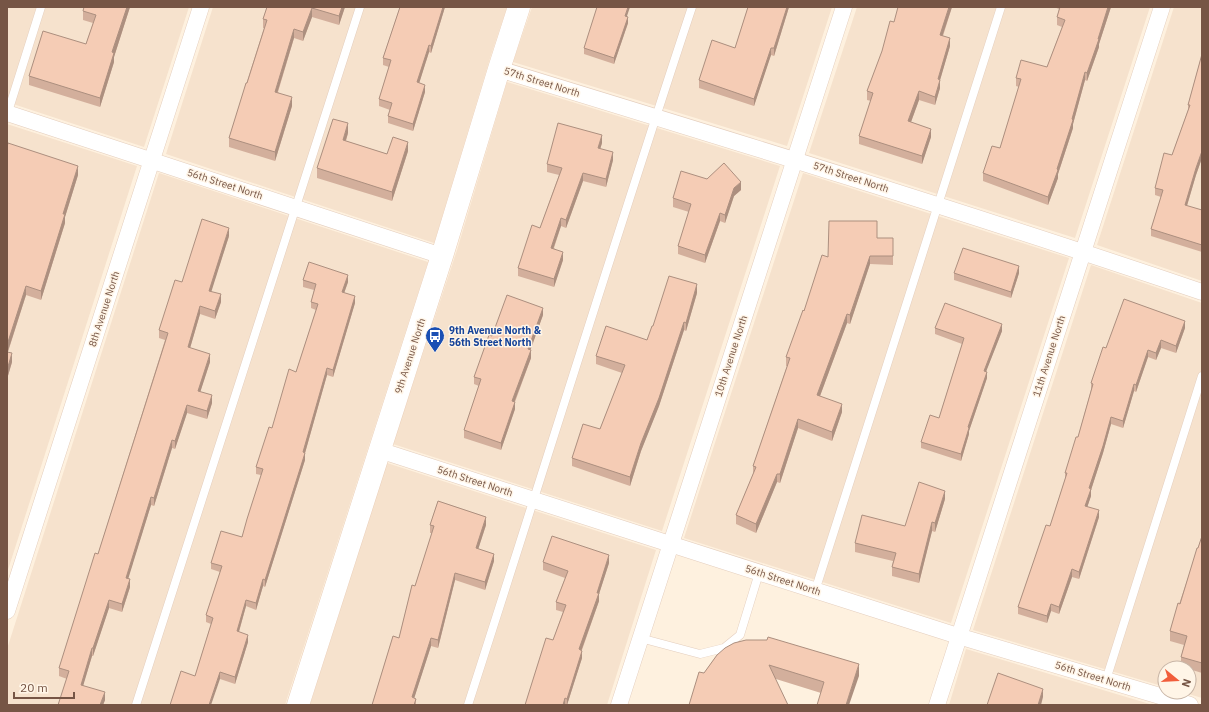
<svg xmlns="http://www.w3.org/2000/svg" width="1209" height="712" font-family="'IBM Plex Sans',sans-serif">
<rect width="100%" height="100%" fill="#fef1df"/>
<g fill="#f6e2cd">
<path d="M7 7H189L144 147 7 102Z"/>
<path d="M213 7H507L491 55 434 243 166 154Z"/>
<path d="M532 7H832L787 146 513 62Z"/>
<path d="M857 7H1150L1075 238 809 153Z"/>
<path d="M1174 7H1202V281L1097 245Z"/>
<path d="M507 82 780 166 662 531 393 444 457 250Z"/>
<path d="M7 124 137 166 7 573Z"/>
<path d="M159 173 428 262 285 705H7V649Z"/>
<path d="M803 173 1069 258 951 623 684 538Z"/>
<path d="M1091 265 1202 303V698L1182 692H1189V668H1165V687L973 630Z"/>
<path d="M387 463 656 550 607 705H310Z"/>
<path d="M966 649 1153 705H949Z"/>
</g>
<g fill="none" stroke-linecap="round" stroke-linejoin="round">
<defs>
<g id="lane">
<path d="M7 115 41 7"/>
<path d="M815 591 1001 7"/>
<path d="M640 638 700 654 724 648 740 635 759 573"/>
<path d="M1106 680 1202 376"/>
<path d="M136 705 360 7"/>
<path d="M468 705C543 473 615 239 692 7"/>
</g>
<g id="street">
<path d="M499 69C734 141 969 213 1202 292"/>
<path d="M7 113 442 256"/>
<path d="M379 450 670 544 958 636 1190 705"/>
<path d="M7 611 201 7"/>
<path d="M619 705 844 7"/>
<path d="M937 705 1162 7"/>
</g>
<path id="secondary" d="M298 705 442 256 499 69 519 7"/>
</defs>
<use href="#lane" stroke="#e4cebe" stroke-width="9"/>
<use href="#street" stroke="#e4cebe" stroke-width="17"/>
<use href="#secondary" stroke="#eacfba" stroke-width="23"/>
<use href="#lane" stroke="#fff" stroke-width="8"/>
<use href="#street" stroke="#fff" stroke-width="16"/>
<use href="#secondary" stroke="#fff" stroke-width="22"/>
</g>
<g fill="#d3af9c">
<path d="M130 7 114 57V62L100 107 29 85V76L86 44 93 23 83 20V11Z"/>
<path d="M267 7H345L339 25 312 17 303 41 294 38 278 92 292 106 275 161 229 147V138L264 28H263V19Z"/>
<path d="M400 7H445L431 53 429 52 419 83 425 92 413 131 388 123V116L390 110 379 106V99L389 67 383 65V58Z"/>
<path d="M748 7H789L774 56 771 55 754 106 699 88V80L735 48Z"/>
<path d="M952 7 943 36 950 46 940 80V88L935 105 919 100 911 122 931 137 922 164 859 144V136L871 101 867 100V91L894 22Z"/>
<path d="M1054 7H1111L1099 44V47L1087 81 1085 80 1073 124V128L1058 174V178L1048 205 983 181V173L1000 148 1019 87 1016 86V78L1047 67 1062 27 1057 25V17L1059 9Z"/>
<path d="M627 16 628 23 614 64 584 54V48Z"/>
<path d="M1202 54V158L1196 175 1187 206 1202 210V252L1151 236V229L1161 197 1155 195V188L1172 155 1188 110V105Z"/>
<path d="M348 133 346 141 387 154 408 151 392 201 317 178V168Z"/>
<path d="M602 143 600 149 613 160 606 187 583 181 566 228 561 226 554 248 563 260 554 287 518 276V268L540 228 559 175 547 172V164Z"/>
<path d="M7 147 78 175 65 217V223L41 300 26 295 8 352 12 362 7 379Z"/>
<path d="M741 190 734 196 725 223 720 221 705 263 678 254V246L689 212 673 207V198Z"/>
<path d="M229 236 211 291 221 302 215 319 200 314 190 348 210 362 200 392 212 403 207 419 187 413 175 449 172 448 154 506 151 505 128 578 130 587 122 612 109 608 93 656H92L83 685 105 700 103 705H58L67 679 59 676V668L98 554 165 340 159 338V330L182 282Z"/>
<path d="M877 238H893V265L870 264 850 324 847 323 820 396 842 412 832 441 798 428 780 483 777 482 756 533 736 524V515L753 474V466L787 366H786V357L804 311 828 257Z"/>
<path d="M954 273H1019L1011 298 954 280Z"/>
<path d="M303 280 348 282 344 293 355 303 333 377 327 375 305 453V460L265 587 263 586 256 610 246 606 239 632 248 642 235 684 220 679 195 676 211 624 206 622V615L220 572 211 569V563L242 537 261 475 256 474V467L296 372 316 310 311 308V302L314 290 303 287Z"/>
<path d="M697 293 686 331 684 330 659 406 641 451 630 486 572 466V458L600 429 622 373 596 364V356L647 340 653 326Z"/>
<path d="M543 315 530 350 531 358 515 402V409L501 450 464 438V430L479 386 474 384V377L492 336Z"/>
<path d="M935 328 1002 331 986 371 987 378 969 431V434L961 461 921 448V442L939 418 962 344 935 334Z"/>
<path d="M1185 328 1176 353 1161 348 1156 360 1148 357 1136 392 1134 391 1123 428 1111 424 1103 453 1091 490V496L1087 507 1099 517 1079 579 1072 577 1059 614 1051 611 1047 623 1018 614V607L1050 526 1065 479V473L1078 437 1091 390V383L1106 348Z"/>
<path d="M945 499 935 532 932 531 919 583 892 576V567L893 561 855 552V543L905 526Z"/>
<path d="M438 501 486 517V525L478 549 494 554V561L485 590 455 580 438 648 431 646 414 698 416 699V705H372L393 636 399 638 412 585 415 586 432 533H430V525Z"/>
<path d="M1202 536V673L1189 669V668H1186L1181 666V657L1184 645 1170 641V631Z"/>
<path d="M543 562 609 563 599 594V601L582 650V658L567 705H525L553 640 563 612 556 610V602L565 578 543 570Z"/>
<path d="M717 655 859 676 821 693 776 679 704 673Z"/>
</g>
<g fill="#ac8f7f">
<path d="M127 7H130L114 57V62L100 107V98L112 52Z"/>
<path d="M342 7H345L339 25V16Z"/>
<path d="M443 7H445L431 53V46Z"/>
<path d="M628 7H630L625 22V16Z"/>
<path d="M787 7H789L774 56V48Z"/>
<path d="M949 7H952L940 43V35Z"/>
<path d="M1108 7H1111L1099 44V47L1087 81V73Z"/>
<path d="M312 8V17L303 41V32Z"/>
<path d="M628 17V23L614 64V58Z"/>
<path d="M294 29V38L275 100V92Z"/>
<path d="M950 38V46L938 87V79Z"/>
<path d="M429 45V52L417 90V82Z"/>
<path d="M771 48V55L754 106V99Z"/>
<path d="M1085 72V80L1073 124V128L1058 174V178L1048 205V197L1057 169Z"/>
<path d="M940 80V88L935 105V97Z"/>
<path d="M425 85V92L413 131V124Z"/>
<path d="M919 91V100L908 130V121Z"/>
<path d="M292 97V106L275 161V152Z"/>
<path d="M348 123V133L343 149V140Z"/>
<path d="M931 129V137L922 164V156Z"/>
<path d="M602 135V143L598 156V148Z"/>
<path d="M408 142V151L392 201V192Z"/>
<path d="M1202 151V158L1196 175 1185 212V205L1196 168Z"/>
<path d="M613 152V160L606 187V179Z"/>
<path d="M78 166V175L65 217V223L41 300V291L63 214Z"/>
<path d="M583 173V181L566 228V220Z"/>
<path d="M741 182V190L734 196 725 223V215L734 188Z"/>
<path d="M720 213V221L705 263V255Z"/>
<path d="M561 218V226L551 255V248Z"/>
<path d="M229 228V236L209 299V291Z"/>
<path d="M563 252V260L554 287V279Z"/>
<path d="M870 256V264L850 324V315Z"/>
<path d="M1019 266V273L1011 298V292Z"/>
<path d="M348 275V282L342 299V292Z"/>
<path d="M697 284V293L686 331V323Z"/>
<path d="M26 286V295L7 354V345Z"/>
<path d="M221 294V302L215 319V311Z"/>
<path d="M355 296V303L333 377V370Z"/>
<path d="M200 306V314L188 355V347Z"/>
<path d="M543 308V315L528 357V349Z"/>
<path d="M847 314V323L817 404V395Z"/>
<path d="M1185 321V328L1176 353V346Z"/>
<path d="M684 322V330L659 406 641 451 630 486V477L641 443Z"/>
<path d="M1002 324V331L984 377V371Z"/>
<path d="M1161 340V348L1156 360V353Z"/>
<path d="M531 350V358L512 408V401Z"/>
<path d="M1148 350V357L1136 392V385Z"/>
<path d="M12 353V362L7 379V370Z"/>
<path d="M210 354V362L198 399V391Z"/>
<path d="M327 368V375L305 453V460L265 587V580L303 452Z"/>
<path d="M987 372V378L969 431V434L961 461V454L968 427Z"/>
<path d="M1134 384V391L1123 428V421Z"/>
<path d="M212 395V403L207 419V411Z"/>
<path d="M515 402V409L501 450V443Z"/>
<path d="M842 404V412L832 441V432Z"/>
<path d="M187 405V413L175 449V441Z"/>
<path d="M1111 417V424L1103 453 1091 490V496L1085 514V506L1089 488Z"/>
<path d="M798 419V428L780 483V474Z"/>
<path d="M172 440V448L154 506V498Z"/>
<path d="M777 474V482L756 533V524Z"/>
<path d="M945 491V499L935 532V523Z"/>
<path d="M151 497V505L126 586V578Z"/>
<path d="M1099 510V517L1079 579V572Z"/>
<path d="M486 517V525L476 556V548Z"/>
<path d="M932 522V531L919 583V574Z"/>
<path d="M494 554V561L485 590V582Z"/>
<path d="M609 555V563L599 594V601L579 657V649Z"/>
<path d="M1072 569V577L1059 614V607Z"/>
<path d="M455 573V580L438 648V640Z"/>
<path d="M130 579V587L122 612V604Z"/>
<path d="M263 579V586L256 610V603Z"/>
<path d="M109 600V608L93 656V648Z"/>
<path d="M246 600V606L237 638V631Z"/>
<path d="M1051 604V611L1047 623V616Z"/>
<path d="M248 635V642L235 684V677Z"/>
<path d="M431 638V646L412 705V697Z"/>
<path d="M92 648V656L81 693V685Z"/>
<path d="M582 651V658L567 705V699Z"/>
<path d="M859 664V676L849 705H846Z"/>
<path d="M220 672V679L211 705H209Z"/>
<path d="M1043 689V697L1041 705H1038Z"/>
<path d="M105 692V700L103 705H100Z"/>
<path d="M565 698V705H563Z"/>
</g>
<g fill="#f5ccb5" stroke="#ac8f7f">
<path d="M84 7H127L112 52 114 53 100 98 29 76 43 31 86 44 96 15 83 11Z"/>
<path d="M267 7H342L339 16 312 8 303 32 294 29 275 92 292 97 275 152 229 138 246 83H247L267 20 263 19Z"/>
<path d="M400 7H443L431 46 429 45 417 82 425 85 413 124 388 116 392 103 379 99 391 60 383 58Z"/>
<path d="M597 7H628L625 16 628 17 614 58 584 48Z"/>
<path d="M748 7H787L774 48H771L754 99 699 80 712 40 735 48Z"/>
<path d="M898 7H949L940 35 950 38 938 79 940 80 935 97 919 91 908 121 931 129 922 156 859 136 873 93 867 91 882 51 890 21 894 22Z"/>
<path d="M1060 7H1108L1098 39H1099L1087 73 1085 72 1072 119 1073 120 1057 169 1058 170 1048 197 983 173 992 146 1000 148 1021 79 1016 78 1021 60 1047 67 1065 20 1057 17Z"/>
<path d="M1202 54V151L1196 168 1185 205 1202 210V245L1151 229 1163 190 1155 188 1164 153 1172 155 1190 105H1188Z"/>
<path d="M333 119 348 123 343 140 387 154 393 137 408 142 392 192 317 168Z"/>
<path d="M558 123 602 135 598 148 613 152 606 179 583 173 566 220 561 218 551 248 563 252 554 279 518 268 532 225 540 228 562 168 547 164Z"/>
<path d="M8 143 78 166 63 214H65L41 291 26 286 7 345V147Z"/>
<path d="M724 163 741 182 734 188 725 215 720 213 705 255 678 246 691 204 673 198 681 171 707 179Z"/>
<path d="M202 219 229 228 209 291 221 294 215 311 200 306 188 347 210 354 198 391 212 395 207 411 187 405 175 441 172 440 154 498 151 497 126 578 130 579 122 604 109 600 93 648H92L81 685 105 692 100 705H58L69 671 59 668 95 553 98 554 168 333 159 330 175 280 182 282Z"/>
<path d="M829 221H877V238H893V256H870L850 315 847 314 817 395 842 404 832 432 798 419 780 474H777L756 524 736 515 756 467 753 466 790 358 786 357 803 310 804 311 822 255 828 257Z"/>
<path d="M963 248 1019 266 1011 292 954 273Z"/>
<path d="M309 262 348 275 342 292 355 296 333 370 327 368 303 452 305 453 265 580 263 579 256 603 246 600 237 631 248 635 235 677 220 672 209 705H170L181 671 195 676 213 618 206 615 222 566 211 563 221 531 242 537 247 519 263 469 256 467 269 427 272 428 289 369 296 372 318 304 311 302 316 284 303 280Z"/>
<path d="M669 276 697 284 686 323 684 322 659 398 641 443 630 477 572 458 583 424 600 429 625 365 596 356 606 326 647 340 652 326H653Z"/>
<path d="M507 295 543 308 528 349 531 350 512 401 515 402 501 443 464 430 481 379 474 377 489 335 492 336Z"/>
<path d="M1124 299 1185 321 1176 346 1161 340 1156 353 1148 350 1136 385 1134 384 1123 421 1111 417 1103 446 1089 488 1091 489 1085 506 1099 510 1079 572 1072 569 1059 607 1051 604 1047 616 1018 607 1046 525 1050 526 1067 473H1065L1076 437H1078L1093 384 1091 383 1103 347 1106 348Z"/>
<path d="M945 303 1002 324 984 371 987 372 968 427 969 428 961 454 921 442 930 415 939 418 964 338 935 328Z"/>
<path d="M7 352 12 353 7 370Z"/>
<path d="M919 482 945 491 935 523 932 522 919 574 892 567 896 553 855 543 862 515 905 526Z"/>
<path d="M438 501 486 517 476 548 494 554 485 582 455 573 438 640 431 638 412 697 416 699 414 705H372L393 636 399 638 412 585 415 586 434 526 430 525Z"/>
<path d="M552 536 609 555 597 593H599L579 649 582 651 567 699 565 698 563 705H525L546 638 553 640 566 605 556 602 568 571 543 562Z"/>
<path d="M1202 536V663L1181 657 1187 636 1170 631 1178 603 1180 604 1197 548H1198Z"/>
<path d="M768 637 859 664 846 705H817L824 682 769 665 788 705H689L699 672 704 673 717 655 725 648 734 643 746 640H767Z"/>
<path d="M998 673 1043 689 1038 705H987Z"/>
</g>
<defs>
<symbol id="bus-pin" viewBox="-11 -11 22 30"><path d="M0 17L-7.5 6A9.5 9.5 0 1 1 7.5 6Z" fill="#1a4fb4" stroke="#fff5e7"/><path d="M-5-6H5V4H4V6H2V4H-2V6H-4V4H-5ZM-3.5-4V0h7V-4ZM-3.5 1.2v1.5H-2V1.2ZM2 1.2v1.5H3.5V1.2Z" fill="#fff"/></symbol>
</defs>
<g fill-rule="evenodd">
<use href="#bus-pin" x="424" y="325" width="22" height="30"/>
</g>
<g text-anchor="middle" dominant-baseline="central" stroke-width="3" stroke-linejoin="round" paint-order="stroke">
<g font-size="10" fill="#765545" stroke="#fff5e7">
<text transform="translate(542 82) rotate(17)">57th Street North</text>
<text transform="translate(851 177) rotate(18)">57th Street North</text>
<text transform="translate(225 184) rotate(18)">56th Street North</text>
<text transform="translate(104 309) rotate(-72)">8th Avenue North</text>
<text transform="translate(410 356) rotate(-72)">9th Avenue North</text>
<text transform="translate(731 356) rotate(-72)">10th Avenue North</text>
<text transform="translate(1049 356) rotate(-72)">11th Avenue North</text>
<text transform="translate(475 481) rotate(18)">56th Street North</text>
<text transform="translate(783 580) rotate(18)">56th Street North</text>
<text transform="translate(1093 676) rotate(17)">56th Street North</text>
</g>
<g font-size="10" font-weight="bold" fill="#164399" stroke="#fff5e7" text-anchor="start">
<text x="449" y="330">9th Avenue North &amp;<tspan x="449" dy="12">56th Street North</tspan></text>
</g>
</g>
<rect width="1209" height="712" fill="none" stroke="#765545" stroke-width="16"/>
<g transform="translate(1177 680) rotate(108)"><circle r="19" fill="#fff5e7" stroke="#c8b5a6"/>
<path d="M0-3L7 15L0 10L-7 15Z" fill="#f15d3b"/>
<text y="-6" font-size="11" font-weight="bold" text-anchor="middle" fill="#765545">N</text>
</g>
<path d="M14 692v6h60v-6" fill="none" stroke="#765545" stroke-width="2"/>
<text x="20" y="692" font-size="12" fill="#765545" stroke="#fff5e7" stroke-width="3" paint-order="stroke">20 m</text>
</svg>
